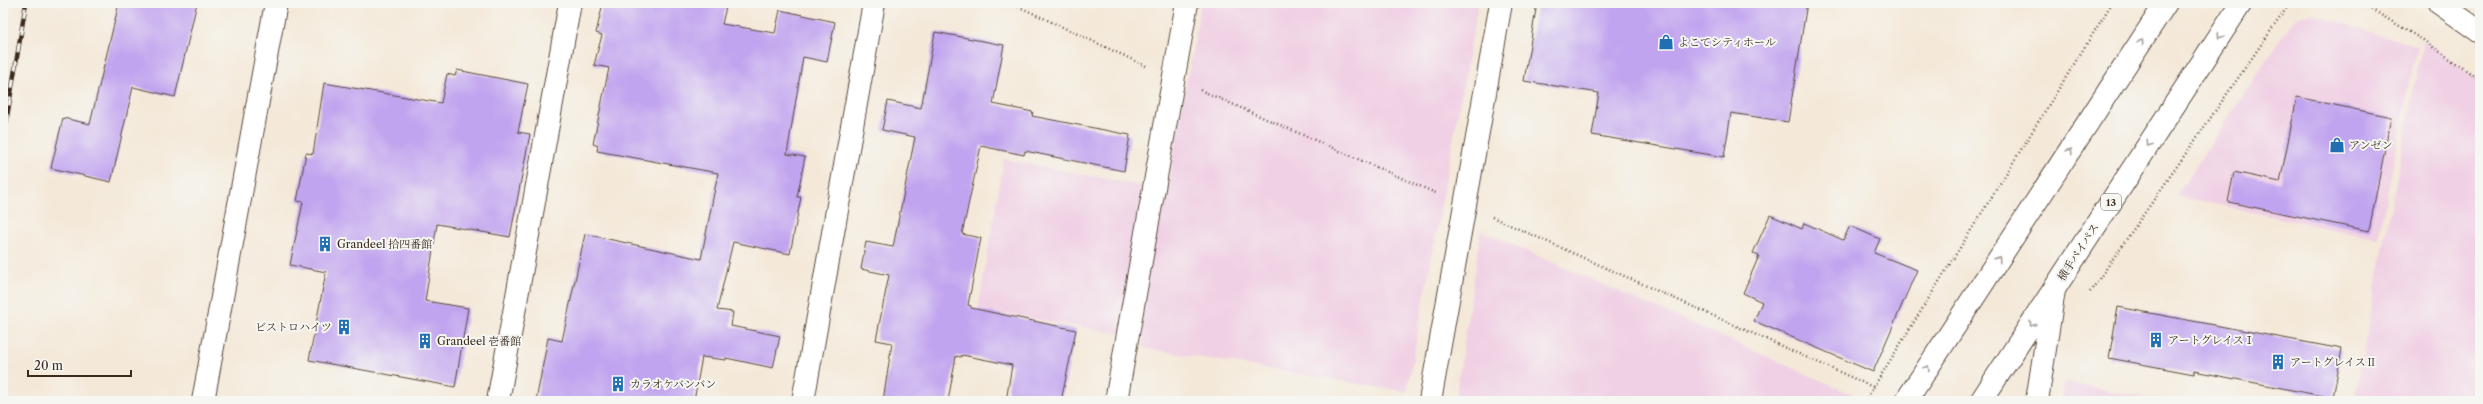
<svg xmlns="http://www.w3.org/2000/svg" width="2483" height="404" font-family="'Libre Caslon Text','Noto Serif JP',serif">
<rect width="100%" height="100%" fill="#f6f6f2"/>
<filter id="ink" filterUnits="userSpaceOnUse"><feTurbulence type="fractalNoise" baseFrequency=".025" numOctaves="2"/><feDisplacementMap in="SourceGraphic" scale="8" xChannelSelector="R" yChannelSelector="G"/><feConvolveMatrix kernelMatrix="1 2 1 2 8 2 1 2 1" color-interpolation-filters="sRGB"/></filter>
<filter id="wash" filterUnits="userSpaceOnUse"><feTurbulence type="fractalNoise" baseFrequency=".012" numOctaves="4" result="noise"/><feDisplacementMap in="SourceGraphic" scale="16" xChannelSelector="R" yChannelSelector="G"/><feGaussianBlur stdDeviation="0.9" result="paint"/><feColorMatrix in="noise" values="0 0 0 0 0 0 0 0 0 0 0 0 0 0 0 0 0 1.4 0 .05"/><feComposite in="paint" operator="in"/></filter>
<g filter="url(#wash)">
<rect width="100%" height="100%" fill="#f4e9d9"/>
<g fill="#f0d0e4">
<path d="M1201 3H1478L1407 392 1143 348 1144 338 978 309 1004 159 1167 191Z"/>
<path d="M2313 14 2417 46 2378 239 2176 196 2292 22 2299 17Z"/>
<path d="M2423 40 2480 81V401H2354Z"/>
<path d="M1481 231 1854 395 1850 401H1455Z"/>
<path d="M2065 382 2160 401H2061Z"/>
</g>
<g id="blocks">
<g fill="#c1a4ef">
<path d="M119 3H197L175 97 133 87 111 182 51 168 63 118 90 124Z"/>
<path d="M603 3H727L722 24 775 33 780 10 835 22 827 62 803 57 787 154 805 157 797 197H801L790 254 733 242 717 310 733 312 731 326 780 336 773 368 726 358V360L702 357 694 401H536L548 338 562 341 585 234 701 259 718 173 597 151 598 146 593 144 609 68 594 65 602 35 596 33Z"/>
<path d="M1537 3H1807L1788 122 1731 113 1724 157 1592 135 1599 93 1524 81Z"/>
<path d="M935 32 1004 45 993 104 1033 112 1032 116 1130 135 1124 171 1025 151 1024 155 981 146 962 234 981 238 968 305 971 306V308L1076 330 1061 401H1006L1012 365 962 355 961 357 956 356 948 401H883L892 343 876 340 889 275 861 269 866 242 893 247 915 137 882 130 888 101 921 108Z"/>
<path d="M457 70 528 84 518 132 530 134 510 237 437 224 425 301 468 308 455 387 309 360 326 272 290 265 303 202 297 201 306 153 313 154 324 83 441 103 447 74 455 76Z"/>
<path d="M2297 97 2391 117 2369 231 2228 202 2234 172 2280 182Z"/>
<path d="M1770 215 1802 229 1804 223 1843 240 1850 226 1880 239 1874 253 1917 270 1873 372 1754 321 1762 302 1743 293 1759 256 1753 253Z"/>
<path d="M2118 307 2342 349 2333 398 2194 371V374L2109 358Z"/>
</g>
</g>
</g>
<g filter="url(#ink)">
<use href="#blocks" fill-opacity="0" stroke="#57473a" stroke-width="1"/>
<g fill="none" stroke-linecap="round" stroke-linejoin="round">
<defs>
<g id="minor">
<path d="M203 401 276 3"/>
<path d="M498 401 570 3"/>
<path d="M1116 401 1187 3"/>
<path d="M1430 401 1501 3"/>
<path d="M2037 401 2054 290"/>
</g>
<path id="tertiary" d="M803 401 874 3"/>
<g id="trunk">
<path d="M2439 3 2480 32"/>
<path d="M1906 401 2166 3"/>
<path d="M1981 401 2241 3"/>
</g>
</defs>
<use href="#minor" stroke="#57473a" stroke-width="24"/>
<use href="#tertiary" stroke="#57473a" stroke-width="24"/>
<use href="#trunk" stroke="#57473a" stroke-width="24"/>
<g stroke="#57473a" stroke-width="2.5" stroke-dasharray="1 3" stroke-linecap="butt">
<path d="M1011 3 1146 66"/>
<path d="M2361 3 2423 40 2480 80"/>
<path d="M1200 90 1438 194"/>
<path d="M1492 217 1873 387"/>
<path d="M2090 292 2290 3"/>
<path d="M1865 401 2112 3"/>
</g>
<use href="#minor" stroke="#fff" stroke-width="22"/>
<use href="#tertiary" stroke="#fff" stroke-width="22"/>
<use href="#trunk" stroke="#fff" stroke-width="22"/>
<defs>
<path id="rail" d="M3 141 26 3"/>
</defs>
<use href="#rail" stroke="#3b2a1e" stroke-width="4.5"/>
<use href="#rail" stroke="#f6f6f2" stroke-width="3" stroke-dasharray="9" stroke-linecap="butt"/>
</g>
<defs><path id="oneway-chevron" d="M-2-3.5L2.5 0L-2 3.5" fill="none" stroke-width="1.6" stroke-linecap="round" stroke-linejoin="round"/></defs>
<g stroke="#a79f9a">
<use href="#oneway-chevron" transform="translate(2220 36) rotate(123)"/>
<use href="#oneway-chevron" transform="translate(2141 42) rotate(-57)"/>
<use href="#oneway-chevron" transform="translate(2149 144) rotate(123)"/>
<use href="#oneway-chevron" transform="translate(2070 151) rotate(-57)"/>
<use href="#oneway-chevron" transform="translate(1998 259) rotate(-57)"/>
<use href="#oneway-chevron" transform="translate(2032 324) rotate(123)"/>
<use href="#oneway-chevron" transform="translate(1927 368) rotate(-57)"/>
</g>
</g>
<defs>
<symbol id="shop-bare" viewBox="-9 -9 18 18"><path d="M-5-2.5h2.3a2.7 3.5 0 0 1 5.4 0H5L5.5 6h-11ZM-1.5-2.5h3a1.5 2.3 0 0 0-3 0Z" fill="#1f6fb2" stroke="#f6f6f2" stroke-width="2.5" paint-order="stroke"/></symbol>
<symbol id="building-bare" viewBox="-9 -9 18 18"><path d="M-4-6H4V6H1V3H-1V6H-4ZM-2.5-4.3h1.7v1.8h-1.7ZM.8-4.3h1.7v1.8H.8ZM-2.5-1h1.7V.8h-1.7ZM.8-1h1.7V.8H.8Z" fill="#1f6fb2" stroke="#f6f6f2" stroke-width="2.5" paint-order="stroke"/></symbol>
</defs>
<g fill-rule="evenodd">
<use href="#shop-bare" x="1655" y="31" width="22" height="22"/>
<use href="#shop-bare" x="2326" y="134" width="22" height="22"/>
<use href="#building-bare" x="314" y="233" width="22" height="22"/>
<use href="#building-bare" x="333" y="316" width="22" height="22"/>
<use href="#building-bare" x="2145" y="329" width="22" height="22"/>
<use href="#building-bare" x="414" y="330" width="22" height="22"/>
<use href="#building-bare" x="2267" y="351" width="22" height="22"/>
<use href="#building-bare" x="607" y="373" width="22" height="22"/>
</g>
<g text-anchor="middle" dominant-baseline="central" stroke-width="4" stroke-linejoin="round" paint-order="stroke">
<rect fill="#f6f6f2" stroke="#73675e" stroke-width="1" x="2101" y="194" width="20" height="16" rx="3"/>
<g font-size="10" font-weight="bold" fill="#3b2a1e">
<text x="2111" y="202">13</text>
</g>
<g font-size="11" fill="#3b2a1e" stroke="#f6f6f2" text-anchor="start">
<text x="1678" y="42">よこてシティホール</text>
<text x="2349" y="145">アンゼン</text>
<text x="337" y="244">Grandeel 拾四番館</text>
<text x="332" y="327" text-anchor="end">ビストロハイツ</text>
<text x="2168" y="340">アートグレイスⅠ</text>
<text x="437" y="341">Grandeel 壱番館</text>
<text x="2290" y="362">アートグレイスⅡ</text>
<text x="630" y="384">カラオケバンバン</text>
</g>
<g font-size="11" fill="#3b2a1e" stroke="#f6f6f2">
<text transform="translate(2078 252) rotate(-57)">横手バイパス</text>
</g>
</g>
<rect width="2483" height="404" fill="none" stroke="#f6f6f2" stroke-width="16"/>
<path d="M28 370v6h103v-6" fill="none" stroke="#3b2a1e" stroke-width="2"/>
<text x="34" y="370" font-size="12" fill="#3b2a1e" stroke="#f6f6f2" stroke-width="3" paint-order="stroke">20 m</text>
</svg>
